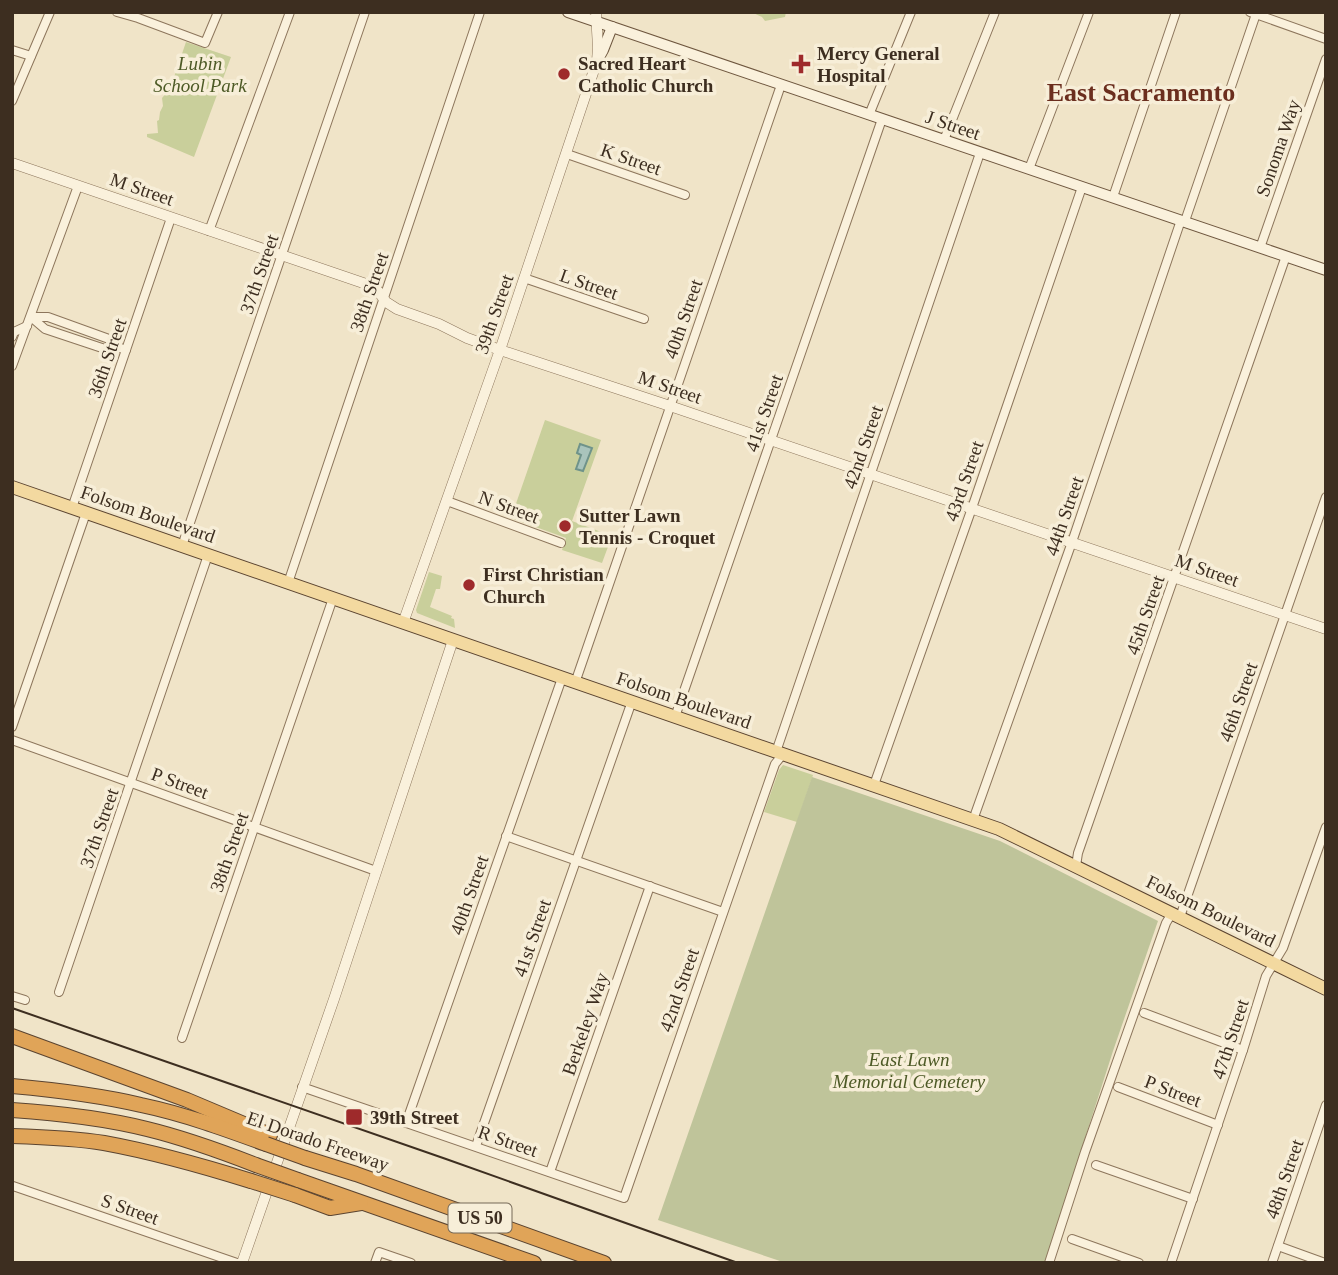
<svg xmlns="http://www.w3.org/2000/svg" width="1338" height="1275" font-family="'Times New Roman',serif">
<rect width="100%" height="100%" fill="#f0e4c8"/>
<g fill="#c9cf9b">
<path d="M751 12H786L785 17 765 21 762 17Z"/>
<path d="M186 42 231 57 194 157 147 137V134L158 133 157 121 159 120 160 112 163 106 162 98 170 89Z"/>
<path d="M545 420 601 440 572 521 612 536 602 563 562 550 566 538 511 518Z"/>
<path d="M429 572 442 576 440 589H436L430 607 452 616 451 618 454 619 455 628 417 613 416 610Z"/>
<path d="M783 765 813 775 797 822 764 812 779 770Z"/>
</g>
<path fill="#bfc49a" d="M812 777 1000 841 1158 921 1113 1051 1045 1263H786L658 1220Z"/>
<path fill="#a9c4bc" stroke="#6f938a" stroke-width="2" d="M580 444 592 448 583 471 576 469 581 455 577 453Z"/>
<g fill="none" stroke-linecap="round" stroke-linejoin="round">
<defs>
<g id="minor">
<path d="M117 12 138 18 205 43 218 12"/>
<path d="M1250 12 1326 39"/>
<path d="M12 50 31 56"/>
<path d="M12 101 50 12"/>
<path d="M869 115 911 12"/>
<path d="M944 140 995 12"/>
<path d="M567 154 685 195"/>
<path d="M1029 169 1089 12"/>
<path d="M1113 197 1176 12"/>
<path d="M1185 221 1256 14"/>
<path d="M209 231 290 12"/>
<path d="M1260 248 1326 59"/>
<path d="M524 278 644 319"/>
<path d="M31 317H48L109 339 115 346 126 350"/>
<path d="M31 317 45 329 105 349 115 346"/>
<path d="M12 337 14 332 27 326"/>
<path d="M12 366 78 186"/>
<path d="M447 501 561 543"/>
<path d="M72 508 171 218"/>
<path d="M182 546 365 12"/>
<path d="M288 583 480 12"/>
<path d="M575 683 781 85"/>
<path d="M675 717 882 119"/>
<path d="M12 727 86 513"/>
<path d="M12 740 376 871"/>
<path d="M776 752 980 153"/>
<path d="M874 785 972 508 1082 187"/>
<path d="M973 820 1072 542 1181 220"/>
<path d="M506 836 723 912"/>
<path d="M1076 866 1078 853 1286 256"/>
<path d="M1180 917 1326 497"/>
<path d="M59 992 208 555"/>
<path d="M12 996 25 1000"/>
<path d="M1144 1013 1243 1050"/>
<path d="M182 1038 333 598"/>
<path d="M302 1087 624 1198 775 764 783 754"/>
<path d="M1118 1087 1218 1125"/>
<path d="M406 1123 562 678"/>
<path d="M476 1146 632 701"/>
<path d="M1096 1165 1193 1199"/>
<path d="M550 1172 650 886"/>
<path d="M12 1187 13 1186 237 1263"/>
<path d="M1072 1239 1139 1263"/>
<path d="M1278 1246 1325 1263"/>
<path d="M375 1263 379 1252 411 1263"/>
<path d="M1049 1263 1085 1152 1166 923 1172 913"/>
<path d="M1171 1263 1243 1050 1266 976 1283 948 1326 827"/>
<path d="M1272 1263 1326 1105"/>
</g>
<g id="tertiary">
<path d="M12 163 372 286 378 291 386 302 397 309 439 324 467 338 500 350 670 406 1326 629"/>
<path d="M403 623 500 350 597 61 598 48 596 12"/>
<path d="M242 1263 334 999 453 640"/>
</g>
<g id="secondary">
<path d="M568 12 1326 270"/>
<path d="M597 61 603 50 612 27"/>
</g>
<path id="primary" d="M12 487 999 829 1326 989"/>
<g id="motorway">
<path d="M12 1036 187 1100 270 1135"/>
<path d="M12 1086C56 1090 99 1095 141 1105 184 1114 225 1129 266 1144"/>
<path d="M12 1110C57 1113 103 1118 147 1129 184 1138 220 1151 256 1165"/>
<path d="M12 1136C43 1137 74 1138 104 1143 153 1152 203 1166 251 1181"/>
<path d="M305 1158 356 1174 604 1263"/>
<path d="M298 1180 534 1263"/>
<path d="M295 1195 330 1208 361 1203"/>
</g>
</defs>
<use href="#minor" stroke="#8d765c" stroke-width="10"/>
<use href="#tertiary" stroke="#8d765c" stroke-width="11"/>
<use href="#secondary" stroke="#6f573f" stroke-width="12"/>
<use href="#primary" stroke="#5b4430" stroke-width="14"/>
<use href="#motorway" stroke="#5b4430" stroke-width="16"/>
<use href="#minor" stroke="#faf1dc" stroke-width="8"/>
<use href="#tertiary" stroke="#faf1dc" stroke-width="10"/>
<use href="#secondary" stroke="#faf1dc" stroke-width="10"/>
<use href="#primary" stroke="#f3d9a0" stroke-width="12"/>
<use href="#motorway" stroke="#e0a458" stroke-width="14"/>
<path stroke="#3d2e20" stroke-width="2" d="M12 1008 446 1159 738 1263"/>
<defs>
<g id="motorway-bridge">
<path d="M266 1144 305 1158"/>
<path d="M256 1165 298 1180"/>
<path d="M251 1181 295 1195"/>
</g>
</defs>
<use href="#motorway-bridge" stroke="#5b4430" stroke-width="16" stroke-linecap="butt"/>
<use href="#motorway-bridge" stroke="#e0a458" stroke-width="14"/>
</g>
<g fill="#9e2a2b" stroke="#f7eed8" stroke-width="2.5">
<path d="M797.5 53.5h7v7h7v7h-7v7h-7v-7h-7v-7h7z"/>
<circle cx="564" cy="74" r="7"/>
<circle cx="565" cy="526" r="7"/>
<circle cx="469" cy="585" r="7"/>
<rect x="345" y="1108" width="18" height="18" rx="3.5"/>
</g>
<g text-anchor="middle" dominant-baseline="central" stroke-width="7" stroke-linejoin="round" paint-order="stroke">
<rect fill="#f7eed8" stroke="#756857" stroke-width="2" x="448.5" y="1203.5" width="63" height="29" rx="5"/>
<g font-size="18" font-weight="bold" fill="#3d2e20">
<text x="480" y="1218">US 50</text>
</g>
<g font-size="19" font-weight="bold" fill="#3d2e20" stroke="#f7eed8" text-anchor="start">
<text x="817" y="53">Mercy General<tspan x="817" dy="22">Hospital</tspan></text>
<text x="578" y="63">Sacred Heart<tspan x="578" dy="22">Catholic Church</tspan></text>
<text x="579" y="515">Sutter Lawn<tspan x="579" dy="22">Tennis - Croquet</tspan></text>
<text x="483" y="574">First Christian<tspan x="483" dy="22">Church</tspan></text>
<text x="370" y="1117">39th Street</text>
</g>
<g font-size="19" font-style="italic" fill="#4d5a26" stroke="#f7eed8">
<text x="200" y="63">Lubin<tspan x="200" dy="22">School Park</tspan></text>
<text x="909" y="1059">East Lawn<tspan x="909" dy="22">Memorial Cemetery</tspan></text>
</g>
<g font-size="19" fill="#3d2e20" stroke="#f7eed8">
<text transform="translate(953 125) rotate(19)">J Street</text>
<text transform="translate(1278 148) rotate(-71)">Sonoma Way</text>
<text transform="translate(631 159) rotate(19)">K Street</text>
<text transform="translate(142 189) rotate(19)">M Street</text>
<text transform="translate(259 274) rotate(-71)">37th Street</text>
<text transform="translate(589 284) rotate(19)">L Street</text>
<text transform="translate(369 292) rotate(-71)">38th Street</text>
<text transform="translate(494 314) rotate(-71)">39th Street</text>
<text transform="translate(683 319) rotate(-71)">40th Street</text>
<text transform="translate(107 358) rotate(-71)">36th Street</text>
<text transform="translate(670 387) rotate(19)">M Street</text>
<text transform="translate(764 413) rotate(-71)">41st Street</text>
<text transform="translate(863 447) rotate(-71)">42nd Street</text>
<text transform="translate(964 481) rotate(-71)">43rd Street</text>
<text transform="translate(509 507) rotate(20)">N Street</text>
<text transform="translate(148 514) rotate(19)">Folsom Boulevard</text>
<text transform="translate(1064 516) rotate(-71)">44th Street</text>
<text transform="translate(1207 570) rotate(19)">M Street</text>
<text transform="translate(1145 615) rotate(-71)">45th Street</text>
<text transform="translate(684 700) rotate(19)">Folsom Boulevard</text>
<text transform="translate(1238 702) rotate(-71)">46th Street</text>
<text transform="translate(180 783) rotate(20)">P Street</text>
<text transform="translate(99 828) rotate(-71)">37th Street</text>
<text transform="translate(229 852) rotate(-71)">38th Street</text>
<text transform="translate(469 895) rotate(-71)">40th Street</text>
<text transform="translate(1211 911) rotate(26)">Folsom Boulevard</text>
<text transform="translate(532 938) rotate(-71)">41st Street</text>
<text transform="translate(679 990) rotate(-71)">42nd Street</text>
<text transform="translate(585 1024) rotate(-71)">Berkeley Way</text>
<text transform="translate(1230 1039) rotate(-72)">47th Street</text>
<text transform="translate(1173 1091) rotate(21)">P Street</text>
<text transform="translate(318 1141) rotate(19)">El Dorado Freeway</text>
<text transform="translate(508 1141) rotate(19)">R Street</text>
<text transform="translate(1284 1179) rotate(-71)">48th Street</text>
<text transform="translate(130 1209) rotate(19)">S Street</text>
</g>
<g font-size="26" font-weight="bold" fill="#6b2e1e" stroke="#f7eed8">
<text x="1141" y="92">East Sacramento</text>
</g>
</g>
<rect width="1338" height="1275" fill="none" stroke="#3d2e20" stroke-width="28"/>
</svg>
